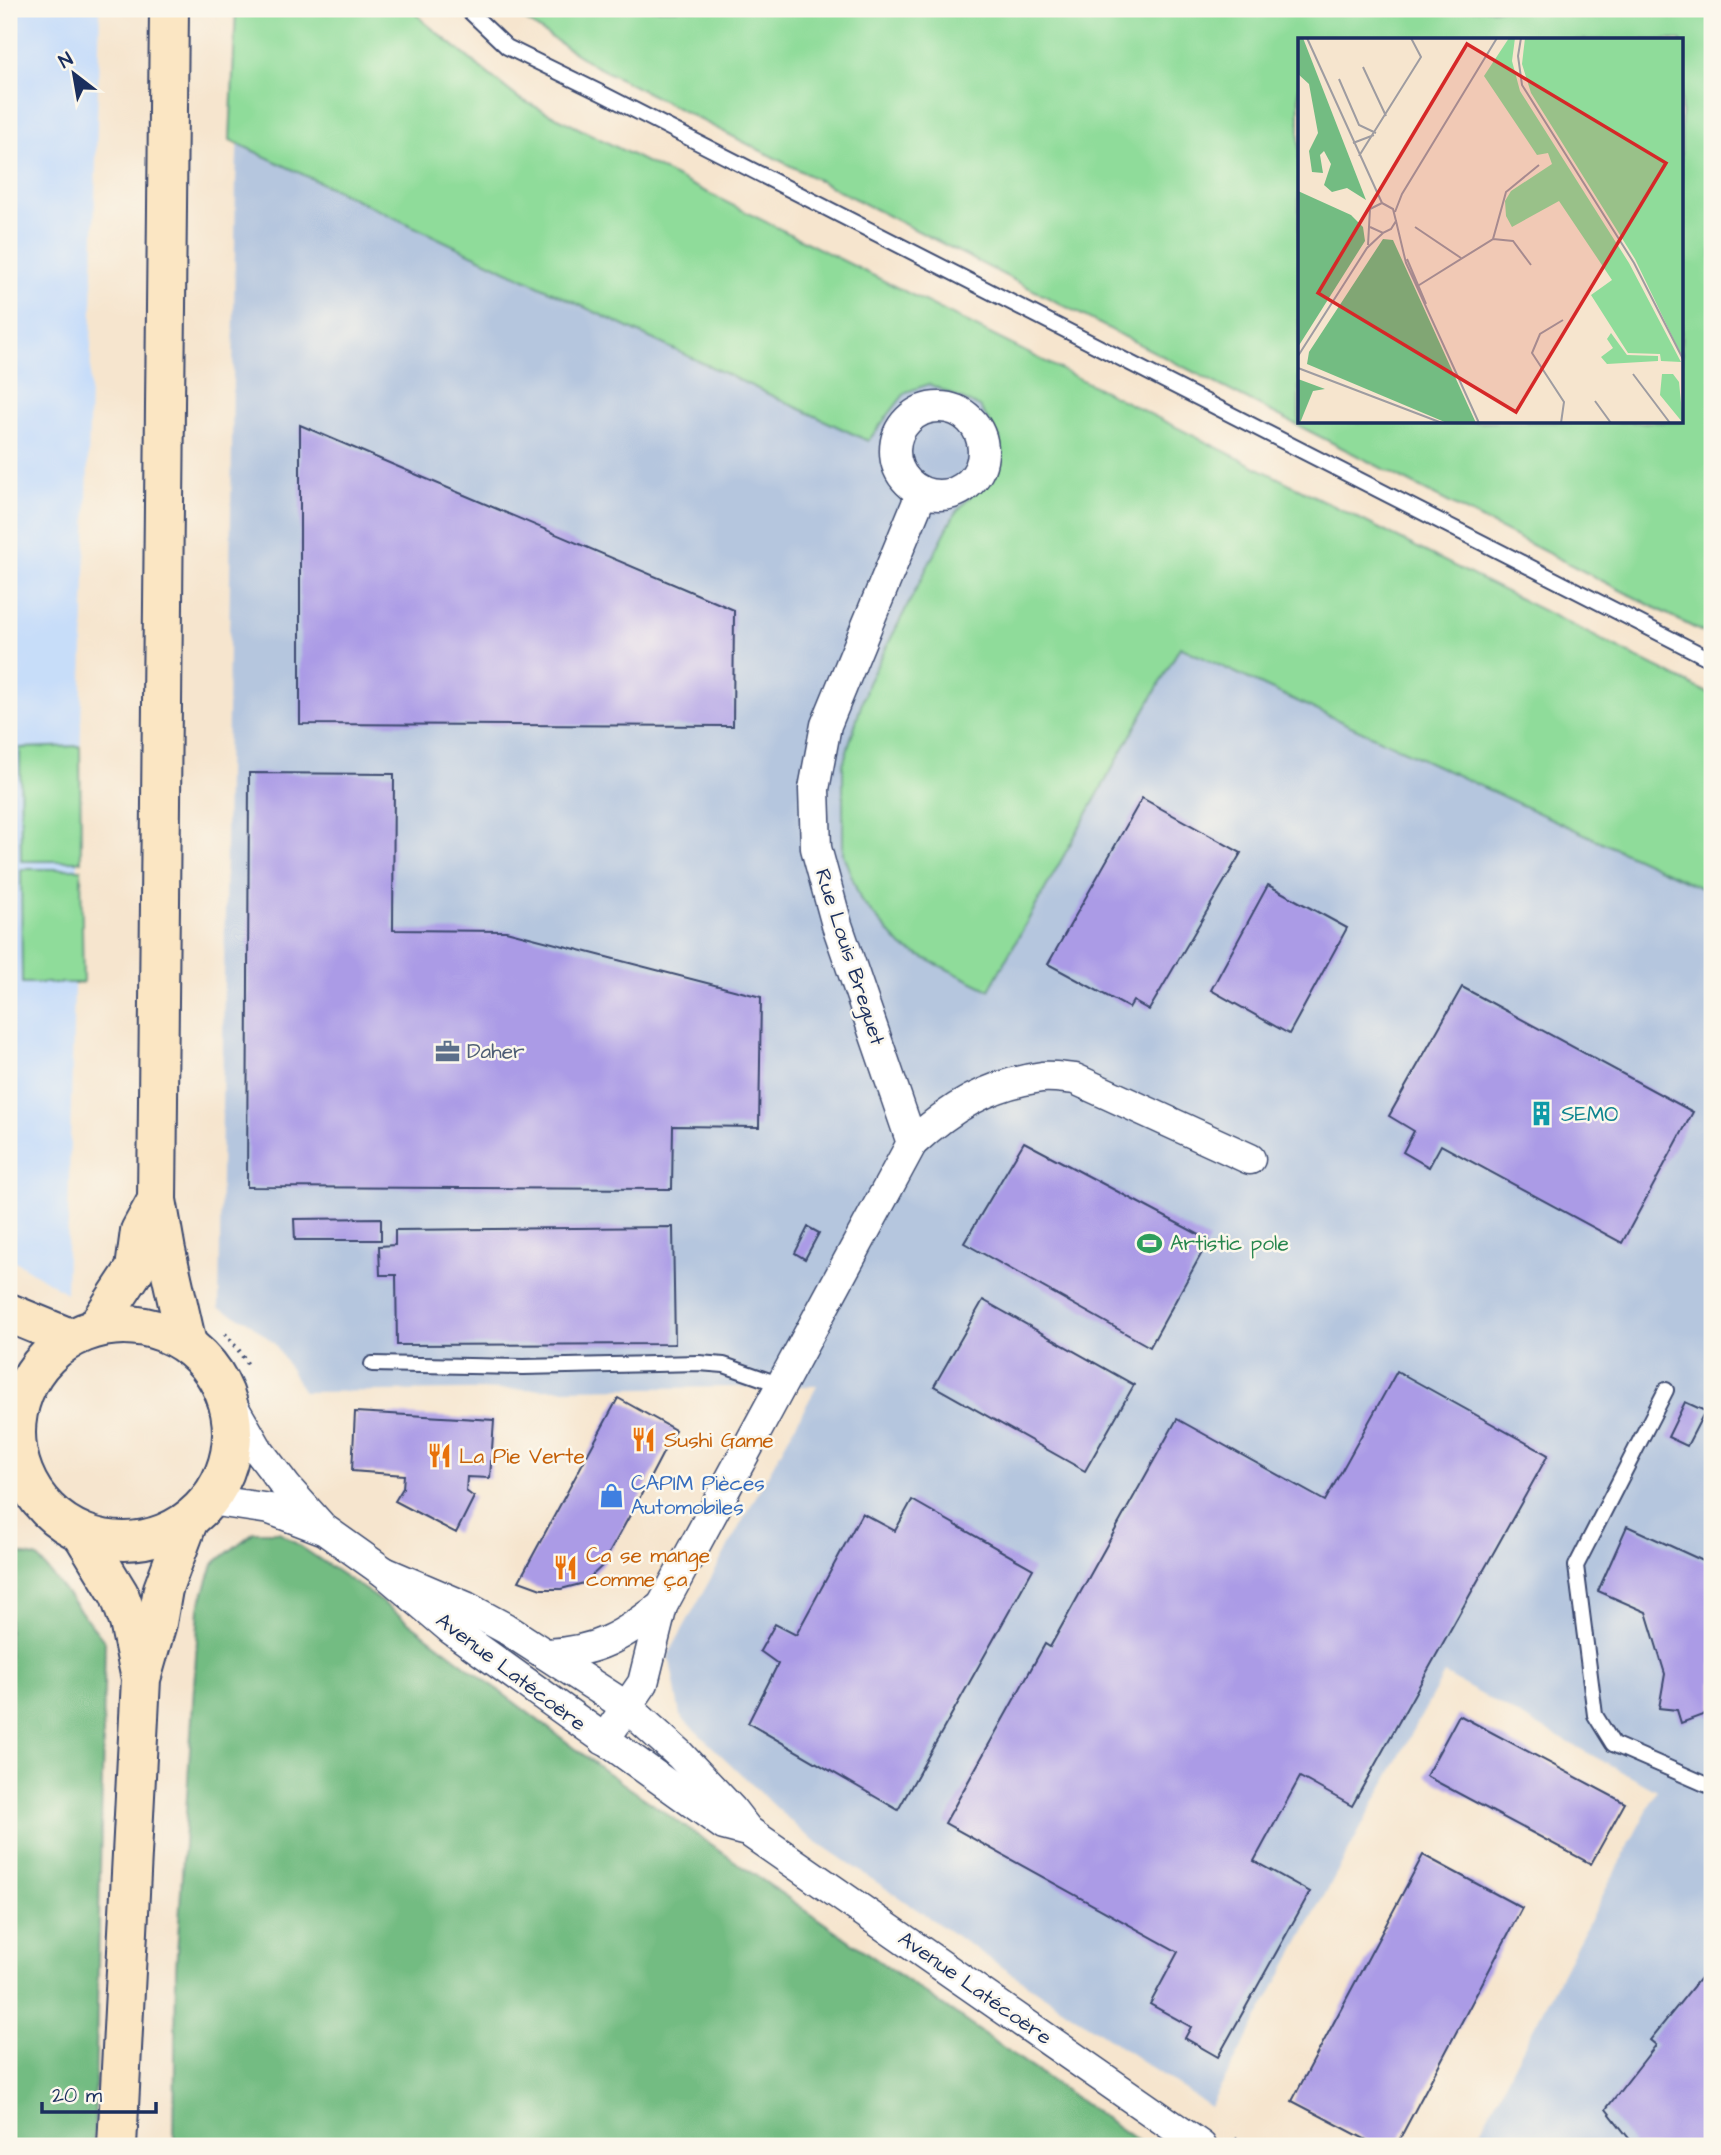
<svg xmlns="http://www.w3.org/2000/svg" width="1721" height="2155" font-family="'Architects Daughter',sans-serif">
<rect width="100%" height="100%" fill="#fbf7ec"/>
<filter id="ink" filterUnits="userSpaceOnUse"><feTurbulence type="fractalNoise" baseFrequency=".0143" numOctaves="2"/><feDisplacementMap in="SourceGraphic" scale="14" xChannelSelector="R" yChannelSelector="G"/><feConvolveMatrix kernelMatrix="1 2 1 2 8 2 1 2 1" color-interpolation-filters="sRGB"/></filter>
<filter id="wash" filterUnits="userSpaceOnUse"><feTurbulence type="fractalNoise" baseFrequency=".00686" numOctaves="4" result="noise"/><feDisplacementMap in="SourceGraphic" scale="28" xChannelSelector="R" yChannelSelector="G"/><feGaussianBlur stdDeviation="1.57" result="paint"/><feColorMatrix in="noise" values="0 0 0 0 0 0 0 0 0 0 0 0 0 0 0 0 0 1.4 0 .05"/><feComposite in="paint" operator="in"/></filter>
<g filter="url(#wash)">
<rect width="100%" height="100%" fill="#f6e5ce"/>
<path fill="#c7ddf9" d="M9 9H100L66 1293 9 1257Z"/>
<path fill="#b5c6de" d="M242 40 1712 723V2146H1472L1657 1791 1444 1674 1210 2107 802 1832 680 1716 669 1654 817 1386 304 1392 274 1343 246 1320 219 1308 236 180Z"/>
<g fill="#8fdc9a" stroke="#55867c" stroke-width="2" fill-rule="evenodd">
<path d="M236 9H413L424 22 518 98 1712 695V893L1180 647 989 990 902 947 861 901 843 854V764L868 683 955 513 1000 465V439L980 407 929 384 906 392 868 441 230 140Z"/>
<path d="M508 9H1712V637L595 66ZM1299 40H1681V422H1299Z"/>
<path d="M80 746 81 861H21L20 748Z"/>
<path d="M21 869H81L83 983H22Z"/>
</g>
<g fill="#73bc82" stroke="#477670" stroke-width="2">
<path d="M254 1532H279L374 1596 605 1771 1145 2146H174L176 1969 199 1608 213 1564Z"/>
<path d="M9 1551 38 1558 105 1642 94 2146H9Z"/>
</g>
<g id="blocks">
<g fill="#ab9be6">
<path d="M300 425 734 610 733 726 300 724Z"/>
<path d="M249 773 394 774 393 930 506 931 761 997 759 1127 673 1126 672 1189 247 1187Z"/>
<path d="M1142 798 1241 853 1149 1010 1133 1001 1129 1008 1048 964Z"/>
<path d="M1268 885 1347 928 1289 1034 1211 990Z"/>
<path d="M1462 987 1693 1112 1622 1243 1441 1145 1429 1167 1403 1152 1414 1131 1389 1116Z"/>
<path d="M1024 1142 1209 1240 1150 1347 964 1243Z"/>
<path d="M381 1218V1240H295L294 1219Z"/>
<path d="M673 1227 675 1344 397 1345 396 1275H380L379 1246 395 1245V1230Z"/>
<path d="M808 1227 819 1233 805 1259 795 1253Z"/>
<path d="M983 1300 1134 1385 1085 1471 934 1386Z"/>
<path d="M1397 1371 1548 1455 1352 1806 1300 1777 1254 1861 1310 1892 1218 2057 1185 2038 1191 2027 1150 2004 1178 1952 945 1823 1045 1644 1050 1647 1177 1419 1325 1501Z"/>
<path d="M618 1398 675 1430 640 1497 602 1566 584 1583 561 1589H541L519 1581Z"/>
<path d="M1685 1402 1705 1411 1687 1446 1668 1437Z"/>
<path d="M355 1412 494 1420 490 1478 467 1477 466 1491 474 1497 456 1533 395 1501 403 1488 404 1475 352 1471Z"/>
<path d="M912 1500 1033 1569 898 1810 748 1723 778 1664 760 1651 775 1624 796 1635 862 1513 895 1531Z"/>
<path d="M1627 1526 1712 1565V1717L1705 1714 1681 1723 1677 1710 1659 1708 1665 1674 1646 1612 1598 1591Z"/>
<path d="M1459 1715 1625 1803 1591 1864 1426 1776Z"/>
<path d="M1423 1855 1522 1908 1396 2146H1378L1292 2101Z"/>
<path d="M1712 1963V2146H1635L1606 2109 1656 2045 1650 2040Z"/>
</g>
</g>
</g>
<g filter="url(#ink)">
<use href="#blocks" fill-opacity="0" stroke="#3c4a6f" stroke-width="2"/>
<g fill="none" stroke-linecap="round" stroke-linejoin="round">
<defs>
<g id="service">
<path d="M467 9 507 47 601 93 1712 660"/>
<path d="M372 1364 523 1367 699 1363 724 1365 781 1385"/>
<path d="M1666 1390 1576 1566 1595 1715 1613 1744 1712 1787"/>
</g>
<g id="minor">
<circle cx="939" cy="451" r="44"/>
<path d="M912 1143C950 1108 989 1084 1042 1077 1052 1076 1064 1078 1075 1079L1250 1159"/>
<path d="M225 1393 258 1450 287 1488 320 1525"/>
<path d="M209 1500 270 1509 325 1530 384 1572 451 1629 724 1825 743 1830"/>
<path d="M384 1572 466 1607 505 1628 627 1707 679 1754 731 1809 748 1831 1201 2146"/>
<path d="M546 1654C599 1652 621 1636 662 1606"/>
<path d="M604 1740 643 1683 662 1606 912 1143 837 925 816 848 814 789 826 725 922 492"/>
</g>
<g id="secondary">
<path d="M169 9 157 1200 166 1251 187 1344"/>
<path d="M9 1313 70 1338"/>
<circle cx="124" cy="1433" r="108"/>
<path d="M96 1328 135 1269 140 1231 157 1200"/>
<path d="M83 1535 119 1594 129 1622 140 1674"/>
<path d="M117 2146 141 1679 157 1623 163 1589 188 1522"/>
</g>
</defs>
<use href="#service" stroke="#3c4a6f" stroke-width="18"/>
<use href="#minor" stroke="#3c4a6f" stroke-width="33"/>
<use href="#secondary" stroke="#3c4a6f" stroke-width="42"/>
<g stroke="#3c4a6f" stroke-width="4.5" stroke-dasharray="2 5" stroke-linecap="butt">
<path d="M225 1334 240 1352 249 1367"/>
<path d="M1235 2139 1246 2146"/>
</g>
<use href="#service" stroke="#fff" stroke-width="14"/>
<use href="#minor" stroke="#fff" stroke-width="30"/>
<use href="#secondary" stroke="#fbe6c3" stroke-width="38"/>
</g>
</g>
<defs>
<symbol id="office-bare" viewBox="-9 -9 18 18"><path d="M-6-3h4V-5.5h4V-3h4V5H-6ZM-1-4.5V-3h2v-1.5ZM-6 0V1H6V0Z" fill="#5c6f8a" stroke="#fbf7ec" stroke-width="2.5" paint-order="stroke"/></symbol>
<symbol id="building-bare" viewBox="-9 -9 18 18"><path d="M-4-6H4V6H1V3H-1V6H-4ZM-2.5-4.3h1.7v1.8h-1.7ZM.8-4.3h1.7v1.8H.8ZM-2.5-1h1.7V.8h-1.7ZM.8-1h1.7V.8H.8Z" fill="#0f9aa8" stroke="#fbf7ec" stroke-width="2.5" paint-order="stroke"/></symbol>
<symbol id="stadium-bare" viewBox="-9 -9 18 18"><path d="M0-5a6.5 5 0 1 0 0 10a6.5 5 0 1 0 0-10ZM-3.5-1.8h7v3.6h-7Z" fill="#2e9e5b" stroke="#fbf7ec" stroke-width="2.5" paint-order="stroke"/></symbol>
<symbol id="restaurant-bare" viewBox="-9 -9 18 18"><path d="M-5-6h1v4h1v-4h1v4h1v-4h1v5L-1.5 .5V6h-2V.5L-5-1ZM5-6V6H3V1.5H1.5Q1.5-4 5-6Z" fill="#e8710a" stroke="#fbf7ec" stroke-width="2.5" paint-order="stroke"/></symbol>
<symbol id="shop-bare" viewBox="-9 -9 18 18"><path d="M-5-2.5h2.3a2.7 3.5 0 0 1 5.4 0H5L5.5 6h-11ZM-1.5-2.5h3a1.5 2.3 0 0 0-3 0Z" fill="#3f7fe0" stroke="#fbf7ec" stroke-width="2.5" paint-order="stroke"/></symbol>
</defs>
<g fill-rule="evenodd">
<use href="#office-bare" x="430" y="1034" width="35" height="35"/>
<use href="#building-bare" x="1524" y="1096" width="35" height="35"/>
<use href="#stadium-bare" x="1132" y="1226" width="35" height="35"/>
<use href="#restaurant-bare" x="626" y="1422" width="35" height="35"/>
<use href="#restaurant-bare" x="422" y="1438" width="35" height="35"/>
<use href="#shop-bare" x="594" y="1478" width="35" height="35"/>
<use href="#restaurant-bare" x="548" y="1550" width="35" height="35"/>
</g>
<g text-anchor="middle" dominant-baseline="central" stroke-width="5" stroke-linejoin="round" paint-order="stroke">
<g font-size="21" fill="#1b2f5e" stroke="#fbf7ec">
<text transform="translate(850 957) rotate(72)">Rue Louis Breguet</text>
<text transform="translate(511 1672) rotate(37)">Avenue Latécoère</text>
<text transform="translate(975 1988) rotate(35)">Avenue Latécoère</text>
</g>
<g font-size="21" fill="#4e5e75" stroke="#fbf7ec" text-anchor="start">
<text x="467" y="1051">Daher</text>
</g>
<g font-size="21" fill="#0d838f" stroke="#fbf7ec" text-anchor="start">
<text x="1561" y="1114">SEMO</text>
</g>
<g font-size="21" fill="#27864d" stroke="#fbf7ec" text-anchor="start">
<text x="1170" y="1243">Artistic pole</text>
</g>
<g font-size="21" fill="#c56008" stroke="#fbf7ec" text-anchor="start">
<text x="664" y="1440">Sushi Game</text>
<text x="459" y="1456">La Pie Verte</text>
<text x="586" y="1555">Ca se mange<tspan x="586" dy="24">comme ça</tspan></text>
</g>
<g font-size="21" fill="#366cbe" stroke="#fbf7ec" text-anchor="start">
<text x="631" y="1483">CAPIM Pièces<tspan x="631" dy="24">Automobiles</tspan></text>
</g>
</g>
<g transform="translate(1298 38)">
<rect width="385" height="385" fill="#f6e5ce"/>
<path d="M211 0H217L214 23 222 53 331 225 383 324 363 323 362 316 330 315 293 257 314 242 261 163 214 189 208 178 207 163 213 153 254 126 250 115 239 117 186 38ZM227 0H385V321L337 221 233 55 224 26ZM313 295 329 317 360 318V323L309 326 303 319 315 310 309 301ZM364 336H375L381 344 385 385 362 357Z" fill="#8fdc9a"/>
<path d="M0 0H5L68 162 49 150 34 154 26 147 33 126 26 113 22 117 25 135 14 134 11 113 20 95 11 46 0 36ZM0 153 53 177 65 189 67 203 0 309ZM85 201 95 202 178 385H149L9 326 11 314ZM0 341 27 351 15 353 2 385Z" fill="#73bc82"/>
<path fill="none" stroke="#9e9ca1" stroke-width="2" d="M9 0 84 165M223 0 220 18 224 47 336 225 385 321M65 29 88 78M41 41 61 87 78 95M55 105 76 97M61 118 123 19 113 0M97 174 104 156 199 0M98 183 108 225 181 385M117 189 163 220M195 201 215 203 233 227M70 207 72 171 84 165 95 171 98 183 93 191 85 195 72 189M109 221 128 266M118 249 195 201 208 154 241 127M0 318 69 210 85 195M0 330 144 385M335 336 372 385M297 363 313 385M263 385 266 364 234 315 242 296 265 282"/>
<path fill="#d62828" fill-opacity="0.15" stroke="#d62828" stroke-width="3.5" d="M169 6 368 125 218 374 20 255Z"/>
<rect width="385" height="385" fill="none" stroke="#1b2f5e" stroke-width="3.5"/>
</g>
<rect width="1721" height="2155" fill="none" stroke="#fbf7ec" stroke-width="35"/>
<g transform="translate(74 74) rotate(329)" stroke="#fbf7ec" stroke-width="5" paint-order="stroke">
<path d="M0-5L12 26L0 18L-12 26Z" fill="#1b2f5e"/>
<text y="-10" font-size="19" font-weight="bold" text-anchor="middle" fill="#1b2f5e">N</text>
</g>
<path d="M42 2102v10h114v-10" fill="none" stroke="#1b2f5e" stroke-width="3.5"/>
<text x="52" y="2102" font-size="21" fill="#1b2f5e" stroke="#fbf7ec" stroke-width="5" paint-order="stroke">20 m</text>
</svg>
